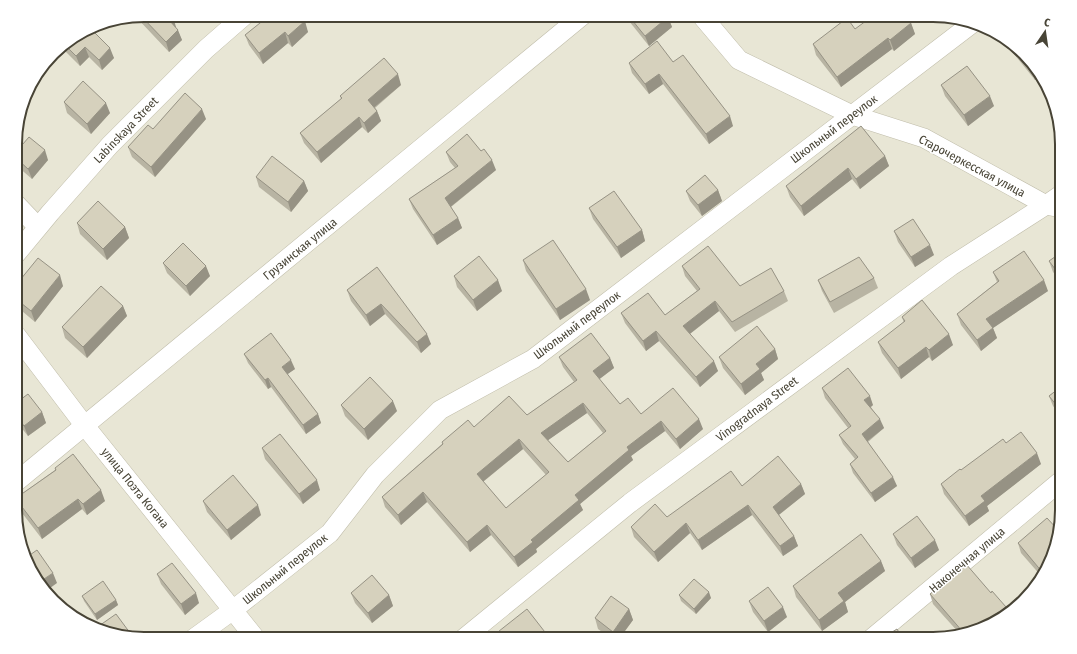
<svg xmlns="http://www.w3.org/2000/svg" width="1077" height="654" font-family="'Fira Sans Condensed',sans-serif">
<rect width="100%" height="100%" fill="#f4f3e8"/>
<path fill="#e8e6d5" d="M144 15H933L974 22 1004 37 1045 79 1062 135V518L1040 581 997 622 941 639H144L103 632 73 617 37 581 16 527V127L28 87 59 47 95 25Z"/>
<g fill="none" stroke-linecap="round" stroke-linejoin="round">
<defs>
<g id="minor">
<path d="M701 15 739 60 852 115 924 138 1046 205 1056 207"/>
<path d="M16 204 38 227"/>
<path d="M16 254 50 213 110 145 206 49 245 15"/>
<path d="M16 335 85 426 256 639"/>
<path d="M16 482 583 15"/>
<path d="M193 639 233 610 330 533 375 475 440 410 533 359 974 22"/>
<path d="M463 639 630 503 951 266 1046 205 1062 194"/>
<path d="M871 639 1062 480"/>
</g>
</defs>
<use href="#minor" stroke="#c0bdaa" stroke-width="20"/>
<use href="#minor" stroke="#fff" stroke-width="19"/>
</g>
<g fill="#b8b4a3" fill-rule="evenodd">
<path d="M144 15 176 27V28L182 40 169 52 136 17Z"/>
<path d="M268 15H299L308 32 292 47 288 43 263 64 249 45 245 35 269 16Z"/>
<path d="M460 15H478L469 23Z"/>
<path d="M627 15H667L668 17 672 27 649 46 629 21Z"/>
<path d="M911 23 915 34 894 51 892 49 841 87 816 55 813 44 855 29Z"/>
<path d="M90 28 114 58 102 70 89 57 80 66 62 48 61 46Z"/>
<path d="M997 33 1004 37 1041 75 1035 80Z"/>
<path d="M673 62 733 126 709 144 663 84 649 94 632 73 629 63Z"/>
<path d="M401 85 375 108 377 111 381 121 368 133 362 127 321 163 304 143 300 133 341 99 340 96Z"/>
<path d="M941 85 994 106 968 126 945 96Z"/>
<path d="M64 102 110 113 91 134 67 113Z"/>
<path d="M206 119 155 177 132 157 128 147 153 129Z"/>
<path d="M16 152 48 160 32 179 17 166 16 164Z"/>
<path d="M446 152 496 170 451 207 458 218 462 228 437 245 413 209 409 199 455 168 450 162Z"/>
<path d="M885 156 889 166 860 189 852 179 804 216 790 197 786 186Z"/>
<path d="M256 177 304 181 308 191 291 212 259 187Z"/>
<path d="M718 190 722 201 702 216 690 201 686 191Z"/>
<path d="M589 208 642 230 645 241 621 258 593 219Z"/>
<path d="M77 223 125 227 129 238 107 260 80 234Z"/>
<path d="M894 231 934 255 915 267 898 242Z"/>
<path d="M1062 252V283L1053 272 1049 261Z"/>
<path d="M523 260 590 300 560 320 526 271Z"/>
<path d="M163 263 210 276 190 296 167 273Z"/>
<path d="M682 266 740 286 784 291 788 301 735 332 719 311 690 334 718 371 700 387 659 341 646 351 625 323 621 313 665 315 697 291 685 276Z"/>
<path d="M377 267 431 344 421 353 385 314 370 326 351 301 347 290Z"/>
<path d="M993 272 1048 291 993 328 997 338 981 351 961 325 957 314 997 282Z"/>
<path d="M454 276 502 291 477 311 457 287Z"/>
<path d="M874 278 878 288 834 313 822 291 818 280Z"/>
<path d="M16 285 63 286 35 322 16 306Z"/>
<path d="M123 306 127 316 87 358 65 338 62 327Z"/>
<path d="M902 317 953 345 932 361 929 357 901 379 882 353 878 342 904 323Z"/>
<path d="M775 349 778 359 761 373 764 380 745 395 723 368 719 357Z"/>
<path d="M244 354 295 369 287 374 318 414 321 423 306 434 271 387 268 389 248 363Z"/>
<path d="M559 357 610 358 614 368 599 379 620 404 641 414 703 429 680 449 665 431 631 456 633 460 580 504 583 510 536 549 537 552 518 567 491 535 470 552 427 502 401 525 385 507 382 497 442 444V442L474 427 527 415 574 382 563 367ZM587 413 603 433 568 462 548 440ZM523 449 546 475 506 508 483 482Z"/>
<path d="M1062 386V417L1053 406 1049 396Z"/>
<path d="M822 388 873 405 871 407 884 428 868 442 897 486 875 502 853 473 850 464 855 459 843 444 839 435 848 428 825 398Z"/>
<path d="M16 403 42 412 46 423 28 436 16 421Z"/>
<path d="M341 405 397 411 368 440 345 416Z"/>
<path d="M1006 443 1041 464 987 506 989 511 969 526 944 494 941 484 961 470Z"/>
<path d="M262 448 320 490 303 504 265 459Z"/>
<path d="M55 468 105 501 87 515 82 509 42 539 19 509 16 498 55 470Z"/>
<path d="M801 484 805 494 779 515 794 536 798 546 783 556 752 515 702 550 690 533 658 562 634 537 631 527 667 517 742 486Z"/>
<path d="M203 501 261 515 231 540 207 512Z"/>
<path d="M1058 530 1042 577 1021 553 1018 543Z"/>
<path d="M893 534 939 550 915 568 897 545Z"/>
<path d="M881 561 885 571 845 602 848 612 822 631 796 597 793 586Z"/>
<path d="M157 574 199 603 185 615 161 584Z"/>
<path d="M351 593 389 595 393 606 372 623 355 603Z"/>
<path d="M930 594 997 622 959 633 933 604Z"/>
<path d="M679 595 711 598 696 614 681 601Z"/>
<path d="M82 596 116 600 118 605 97 620 84 601Z"/>
<path d="M749 601 787 617 768 632 753 612Z"/>
<path d="M629 609 633 620 619 639H612L598 629 595 618Z"/>
</g>
<g fill="#969284">
<path d="M466 15H478L469 23Z"/>
<path d="M173 17 176 27 173 31 169 20Z"/>
<path d="M668 17 672 27 649 46 645 36Z"/>
<path d="M305 21 308 32 292 47 288 36Z"/>
<path d="M911 23 915 34 894 51 890 40Z"/>
<path d="M178 30 182 40 169 52 166 42Z"/>
<path d="M285 32 288 43 263 64 259 53Z"/>
<path d="M888 38 892 49 841 87 837 77Z"/>
<path d="M85 47 89 57 80 66 76 56Z"/>
<path d="M110 48 114 58 102 70 99 60Z"/>
<path d="M1034 68 1041 75 1035 80 1031 70Z"/>
<path d="M398 74 401 85 371 110 368 100Z"/>
<path d="M659 74 663 84 649 94 645 84Z"/>
<path d="M990 96 994 106 968 126 964 115Z"/>
<path d="M106 103 110 113 91 134 87 124Z"/>
<path d="M202 109 206 119 155 177 151 167Z"/>
<path d="M377 111 381 121 368 133 364 123Z"/>
<path d="M730 116 733 126 709 144 706 134Z"/>
<path d="M359 117 362 127 321 163 317 152Z"/>
<path d="M45 150 48 160 32 179 28 169Z"/>
<path d="M885 156 889 166 860 189 856 179Z"/>
<path d="M492 160 496 170 449 208 445 198Z"/>
<path d="M848 168 852 179 804 216 801 206Z"/>
<path d="M304 181 308 191 291 212 288 202Z"/>
<path d="M718 190 722 201 702 216 698 205Z"/>
<path d="M458 218 462 228 437 245 433 235Z"/>
<path d="M125 227 129 238 107 260 103 249Z"/>
<path d="M642 230 645 241 621 258 617 247Z"/>
<path d="M930 245 934 255 915 267 911 257Z"/>
<path d="M206 266 210 276 190 296 186 286Z"/>
<path d="M60 275 63 286 35 322 31 311Z"/>
<path d="M498 280 502 291 477 311 473 300Z"/>
<path d="M1044 280 1048 291 990 330 986 319Z"/>
<path d="M586 289 590 300 560 320 556 309Z"/>
<path d="M715 301 719 311 687 336 683 326Z"/>
<path d="M381 304 385 314 370 326 366 315Z"/>
<path d="M123 306 127 316 87 358 83 347Z"/>
<path d="M993 328 997 338 981 351 977 340Z"/>
<path d="M656 331 659 341 646 351 643 341Z"/>
<path d="M427 334 431 344 421 353 417 342Z"/>
<path d="M949 334 953 345 932 361 929 350Z"/>
<path d="M926 347 929 357 901 379 898 368Z"/>
<path d="M775 349 778 359 761 373 764 380 745 395 741 384 756 364Z"/>
<path d="M610 358 614 368 597 381 593 371Z"/>
<path d="M291 360 295 369 285 376 282 367Z"/>
<path d="M714 361 718 371 700 387 696 377Z"/>
<path d="M268 378 271 387 268 389 265 380Z"/>
<path d="M870 396 873 405 868 409 864 400Z"/>
<path d="M393 401 397 411 368 440 364 429Z"/>
<path d="M583 403 587 413 544 443 541 433Z"/>
<path d="M42 412 46 423 28 436 24 426Z"/>
<path d="M318 414 321 423 306 434 303 425Z"/>
<path d="M699 419 703 429 680 449 676 439Z"/>
<path d="M880 419 884 428 865 443 862 434Z"/>
<path d="M661 421 665 431 631 456 633 460 580 504 583 510 536 549 537 552 518 567 514 557 575 495 627 447Z"/>
<path d="M519 439 523 449 480 484 477 474Z"/>
<path d="M1037 453 1041 464 987 506 989 511 969 526 965 516 981 496Z"/>
<path d="M893 477 897 486 875 502 871 493Z"/>
<path d="M317 480 320 490 303 504 299 494Z"/>
<path d="M801 484 805 494 776 517 773 507Z"/>
<path d="M101 490 105 501 87 515 83 504Z"/>
<path d="M423 492 427 502 401 525 398 515Z"/>
<path d="M78 499 82 509 42 539 38 528Z"/>
<path d="M258 505 261 515 231 540 227 530Z"/>
<path d="M748 505 752 515 702 550 698 540Z"/>
<path d="M686 523 690 533 658 562 654 552Z"/>
<path d="M487 525 491 535 470 552 467 542Z"/>
<path d="M794 536 798 546 783 556 780 546Z"/>
<path d="M935 540 939 550 915 568 911 558Z"/>
<path d="M881 561 885 571 845 602 848 612 822 631 819 620 838 593Z"/>
<path d="M53 573 57 583 46 591 38 583Z"/>
<path d="M709 592 711 598 696 614 694 609Z"/>
<path d="M196 593 199 603 185 615 181 604Z"/>
<path d="M389 595 393 606 372 623 368 613Z"/>
<path d="M116 600 118 605 97 620 95 614Z"/>
<path d="M783 607 787 617 768 632 764 621Z"/>
<path d="M1006 607 1008 612 997 622 985 625Z"/>
<path d="M629 609 633 620 619 639H615L613 632Z"/>
<path d="M548 636 549 639H544Z"/>
</g>
<g fill="#d6d1bd" stroke="#969284" fill-rule="evenodd">
<path d="M144 15H171L173 17 169 20 178 30 166 42 141 16Z"/>
<path d="M269 15H299L305 21 288 36 285 32 259 53 245 35 270 15Z"/>
<path d="M628 15H667L668 17 645 36Z"/>
<path d="M874 15H905L911 23 890 40 888 38 837 77 813 44 847 18 855 29Z"/>
<path d="M90 28 110 48 99 60 85 47 76 56 64 44Z"/>
<path d="M1004 37 1034 68 1031 70Z"/>
<path d="M657 41 673 62 683 55 730 116 706 134 659 74 645 84 629 63Z"/>
<path d="M384 58 398 74 368 100 377 111 364 123 359 117 317 152 300 133 342 98 340 96Z"/>
<path d="M967 66 990 96 964 115 941 85Z"/>
<path d="M83 81 106 103 87 124 64 102Z"/>
<path d="M185 93 202 109 151 167 128 147 148 125 153 129Z"/>
<path d="M861 126 885 156 856 179 848 168 801 206 786 186Z"/>
<path d="M467 134 481 151 484 149 492 160 445 198 458 218 433 235 409 199 458 166 446 152Z"/>
<path d="M29 137 45 150 28 169 16 158V152Z"/>
<path d="M272 156 304 181 288 202 256 177Z"/>
<path d="M705 175 718 190 698 205 686 191Z"/>
<path d="M614 191 642 230 617 247 589 208Z"/>
<path d="M98 201 125 227 103 249 77 223Z"/>
<path d="M913 219 930 245 911 257 894 231Z"/>
<path d="M553 240 586 289 556 309 523 260Z"/>
<path d="M183 243 206 266 186 286 163 263Z"/>
<path d="M708 246 740 286 771 268 784 291 732 322 715 301 683 326 714 361 696 377 656 331 643 341 621 313 648 293 665 315 700 289 682 266Z"/>
<path d="M1024 251 1044 280 986 319 993 328 977 340 957 314 999 281 993 272Z"/>
<path d="M1062 252V278L1049 261Z"/>
<path d="M479 256 498 280 473 300 454 276Z"/>
<path d="M859 257 874 278 830 302 818 280Z"/>
<path d="M38 258 60 275 31 311 16 299V285Z"/>
<path d="M377 267 427 334 417 342 381 304 366 315 347 290Z"/>
<path d="M101 286 123 306 83 347 62 327Z"/>
<path d="M922 300 949 334 929 350 926 347 898 368 878 342 905 321 902 317Z"/>
<path d="M757 326 775 349 756 364 760 369 741 384 719 357Z"/>
<path d="M271 333 291 360 282 367 318 414 303 425 268 378 265 380 244 354Z"/>
<path d="M591 333 610 358 593 371 620 404 628 398 641 414 673 388 699 419 676 439 661 421 627 447 629 450 575 495 579 500 531 540 533 542 514 557 487 525 467 542 423 492 398 515 382 497 443 444 442 442 468 420 474 427 509 396 527 415 577 380 559 357ZM583 403 606 431 568 462 541 433ZM519 439 549 472 506 508 477 474Z"/>
<path d="M848 368 870 396 864 400 880 419 862 434 893 477 871 493 850 464 858 457 839 435 851 426 822 388Z"/>
<path d="M370 377 393 401 364 429 341 405Z"/>
<path d="M1062 386V412L1049 396Z"/>
<path d="M28 394 42 412 24 426 16 415V403Z"/>
<path d="M1021 432 1037 453 981 496 985 501 965 516 941 484 960 469 961 470 1003 439 1006 443Z"/>
<path d="M280 434 317 480 299 494 262 448Z"/>
<path d="M73 454 101 490 83 504 78 499 38 528 16 499V498L56 470 55 468Z"/>
<path d="M778 456 801 484 773 507 794 536 780 546 748 505 698 540 686 523 654 552 631 527 655 504 667 517 731 471 742 486Z"/>
<path d="M233 475 258 505 227 530 203 501Z"/>
<path d="M917 516 935 540 911 558 893 534Z"/>
<path d="M1047 518 1058 530 1043 573 1018 543Z"/>
<path d="M861 534 881 561 838 593 844 601 819 620 793 586Z"/>
<path d="M37 550 53 573 38 583 37 581 27 557Z"/>
<path d="M172 563 196 593 181 604 157 574Z"/>
<path d="M966 564 991 593 992 591 1006 607 985 625 963 632 930 594Z"/>
<path d="M372 575 389 595 368 613 351 593Z"/>
<path d="M694 579 709 592 694 609 679 595Z"/>
<path d="M103 581 116 600 95 614 82 596Z"/>
<path d="M768 587 783 607 764 621 749 601Z"/>
<path d="M611 596 629 609 613 632 595 618Z"/>
<path d="M527 609 548 636 544 639H489Z"/>
<path d="M116 614 133 637 103 632 96 629V628Z"/>
<path d="M897 629 903 639H881Z"/>
<path d="M229 633 234 639H221Z"/>
</g>
<g text-anchor="middle" dominant-baseline="central" stroke-width="3" stroke-linejoin="round" paint-order="stroke">
<g font-size="12" fill="#484436" stroke="#fff">
<text transform="translate(834 129) rotate(-37)">Школьный переулок</text>
<text transform="translate(126 130) rotate(-46)">Labinskaya Street</text>
<text transform="translate(972 166) rotate(28)">Старочеркесская улица</text>
<text transform="translate(300 249) rotate(-39)">Грузинская улица</text>
<text transform="translate(577 325) rotate(-37)">Школьный переулок</text>
<text transform="translate(757 409) rotate(-37)">Vinogradnaya Street</text>
<text transform="translate(135 488) rotate(51)">улица Поэта Когана</text>
<text transform="translate(967 560) rotate(-40)">Наконечная улица</text>
<text transform="translate(285 569) rotate(-39)">Школьный переулок</text>
</g>
</g>
<path d="M0 0H1077V654H0ZM144 22H933A122 122 0 0 1 1055 144V510A122 122 0 0 1 933 632H144A122 122 0 0 1 22 510V144A122 122 0 0 1 144 22Z" fill="#fff" fill-rule="evenodd"/>
<path fill="none" stroke="#484436" stroke-width="2" d="M144 22H933A122 122 0 0 1 1055 144V510A122 122 0 0 1 933 632H144A122 122 0 0 1 22 510V144A122 122 0 0 1 144 22Z"/>
<g transform="translate(1045 32) rotate(13)" stroke="#ffffff" stroke-width="3" paint-order="stroke">
<path d="M0-3L7 15L0 10L-7 15Z" fill="#484436"/>
<text y="-6" font-size="11" font-weight="bold" text-anchor="middle" fill="#484436">С</text>
</g>
</svg>
